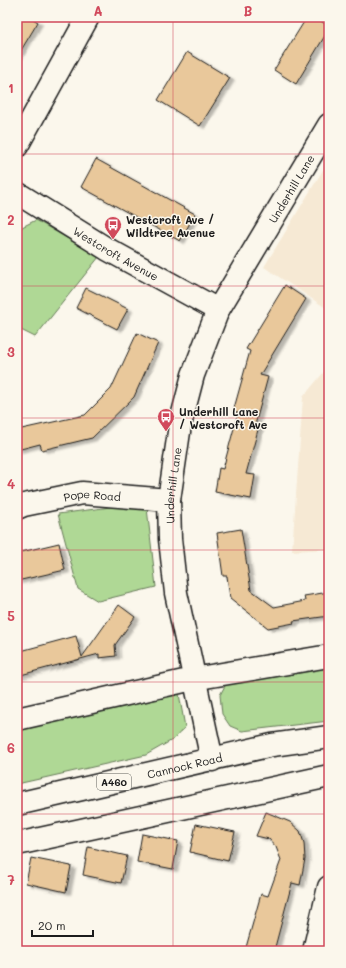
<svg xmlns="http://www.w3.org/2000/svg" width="346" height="968" font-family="Mali,sans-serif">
<defs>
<filter id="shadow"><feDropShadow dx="4.5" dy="2.5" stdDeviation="1" flood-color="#0004"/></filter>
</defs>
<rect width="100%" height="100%" fill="#fbf7ec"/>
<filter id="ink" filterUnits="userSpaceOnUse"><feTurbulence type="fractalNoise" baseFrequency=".025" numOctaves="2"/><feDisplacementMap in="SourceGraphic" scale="8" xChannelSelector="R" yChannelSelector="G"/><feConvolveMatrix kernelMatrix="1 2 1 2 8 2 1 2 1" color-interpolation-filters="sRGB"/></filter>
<g filter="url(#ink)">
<g fill="#f6e9d4">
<path d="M329 160V310L264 267Z"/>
<path d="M329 366V549L292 551 303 397Z"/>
</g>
<g fill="#afd895" stroke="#667a58">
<path d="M36 220 99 257 35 337 17 328V235L22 227Z"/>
<path d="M133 504 147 508 156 587 98 601 78 589 58 514Z"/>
<path d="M329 663V721L242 731 230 726 222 714 220 695 227 682Z"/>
<path d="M167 694H179L185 727 174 739 146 755 17 784V731Z"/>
</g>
<g fill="#e9c89b" stroke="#1c1c1c" filter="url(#shadow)">
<path d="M17 17H30L38 22 17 57Z"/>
<path d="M307 17H314L329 26V29L296 84 274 70Z"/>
<path d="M187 52 230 78 200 126 158 100Z"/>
<path d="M96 159 195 214 180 241 81 187Z"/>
<path d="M285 285 306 299 260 375 268 377 255 425 259 426 246 474 255 475 251 499 215 492 219 468 223 469 238 413 233 412 250 351 246 349Z"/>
<path d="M86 288 128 309 117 329 76 308Z"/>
<path d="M137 333 158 343 134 397 92 438 42 450 40 444 17 450V430L85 415 111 389Z"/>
<path d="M241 529 251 590 274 607 305 601 304 596 329 592V616L293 621 294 623 268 628 230 598 227 576H223L217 533Z"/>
<path d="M59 543 65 570 17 581V553Z"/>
<path d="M119 605 135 617 115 645 116 656 99 658V654L17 676V652L76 636 82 657Z"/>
<path d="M266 812 290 822 300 831 304 843 305 859 300 885 292 883 274 951H245L261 894 268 896 281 860 276 847 269 839 256 836Z"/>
<path d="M196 824 235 832 228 861 190 852Z"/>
<path d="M142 834 178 841 173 869 137 862Z"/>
<path d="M88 847 127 856 121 883 83 875Z"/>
<path d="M31 858 71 866 66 892 26 883Z"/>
</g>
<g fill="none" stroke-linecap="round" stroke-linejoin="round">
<defs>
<g id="minor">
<path d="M17 146 88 17"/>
<path id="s1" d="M17 193 107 249 218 310"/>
<path id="s2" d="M17 508 24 505 82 493 169 500"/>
<path d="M17 719 193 679 329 656"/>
<path id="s3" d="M212 760 176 593 170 539 169 500 180 425 193 375 218 310 329 125"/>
<path d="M17 844 329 776"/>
<path d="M314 951 329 887"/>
</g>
<g id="highway">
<path id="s4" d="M17 804 272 745 329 737"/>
</g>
</defs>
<use href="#minor" stroke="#1c1c1c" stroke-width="25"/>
<use href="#highway" stroke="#1c1c1c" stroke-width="25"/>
<use href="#minor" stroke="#fbf7ec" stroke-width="22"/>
<use href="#highway" stroke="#fbf7ec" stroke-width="22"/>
</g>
</g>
<path fill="none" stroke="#d1495b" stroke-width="1" stroke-opacity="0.55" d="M173 17V951M17 154H329M17 286H329M17 418H329M17 550H329M17 682H329M17 814H329"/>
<defs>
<symbol id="bus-pin" viewBox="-11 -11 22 30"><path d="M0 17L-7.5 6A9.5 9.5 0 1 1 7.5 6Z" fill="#d1495b" stroke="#fbf7ec"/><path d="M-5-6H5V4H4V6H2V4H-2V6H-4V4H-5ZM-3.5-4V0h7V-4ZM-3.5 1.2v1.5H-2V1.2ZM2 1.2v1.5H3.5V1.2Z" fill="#fff"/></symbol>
</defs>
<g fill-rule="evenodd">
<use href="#bus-pin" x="103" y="215" width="20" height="27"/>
<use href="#bus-pin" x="156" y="407" width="20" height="27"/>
</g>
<g text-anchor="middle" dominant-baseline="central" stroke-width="3" stroke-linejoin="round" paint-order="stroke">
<rect fill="#fbf7ec" stroke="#5f5e5a" stroke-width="1" x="97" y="774" width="34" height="16" rx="3"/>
<g font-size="10" font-weight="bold" fill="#1c1c1c">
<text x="114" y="782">A460</text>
</g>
<g font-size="11" fill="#1c1c1c" stroke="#fbf7ec">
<text stroke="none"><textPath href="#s3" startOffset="603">Underhill Lane</textPath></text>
<text stroke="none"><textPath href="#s1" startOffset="116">Westcroft Avenue</textPath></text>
<text stroke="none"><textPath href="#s3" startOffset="279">Underhill Lane</textPath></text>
<text stroke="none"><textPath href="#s2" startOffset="77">Pope Road</textPath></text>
<text stroke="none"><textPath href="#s4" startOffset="172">Cannock Road</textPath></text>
</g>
<g font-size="11" font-weight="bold" fill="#1c1c1c" stroke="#fbf7ec" text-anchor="start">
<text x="126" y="219">Westcroft Ave /<tspan x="126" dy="13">Wildtree Avenue</tspan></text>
<text x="179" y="411">Underhill Lane<tspan x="179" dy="13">/ Westcroft Ave</tspan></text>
</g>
</g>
<rect width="346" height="968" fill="none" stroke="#fbf7ec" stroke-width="44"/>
<path d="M32 930v6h61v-6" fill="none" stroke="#1c1c1c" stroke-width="2"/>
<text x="38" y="930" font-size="12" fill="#1c1c1c" stroke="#fbf7ec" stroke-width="3" paint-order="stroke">20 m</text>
<rect x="22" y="22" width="302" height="924" fill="none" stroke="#d1495b" stroke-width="1.5"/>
<g font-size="13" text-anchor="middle" font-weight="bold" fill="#d1495b">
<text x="98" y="16">A</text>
<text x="248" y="16">B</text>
<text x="11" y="93">1</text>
<text x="11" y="225">2</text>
<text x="11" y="357">3</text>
<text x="11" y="489">4</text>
<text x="11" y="621">5</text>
<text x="11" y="753">6</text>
<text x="11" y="885">7</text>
</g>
</svg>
